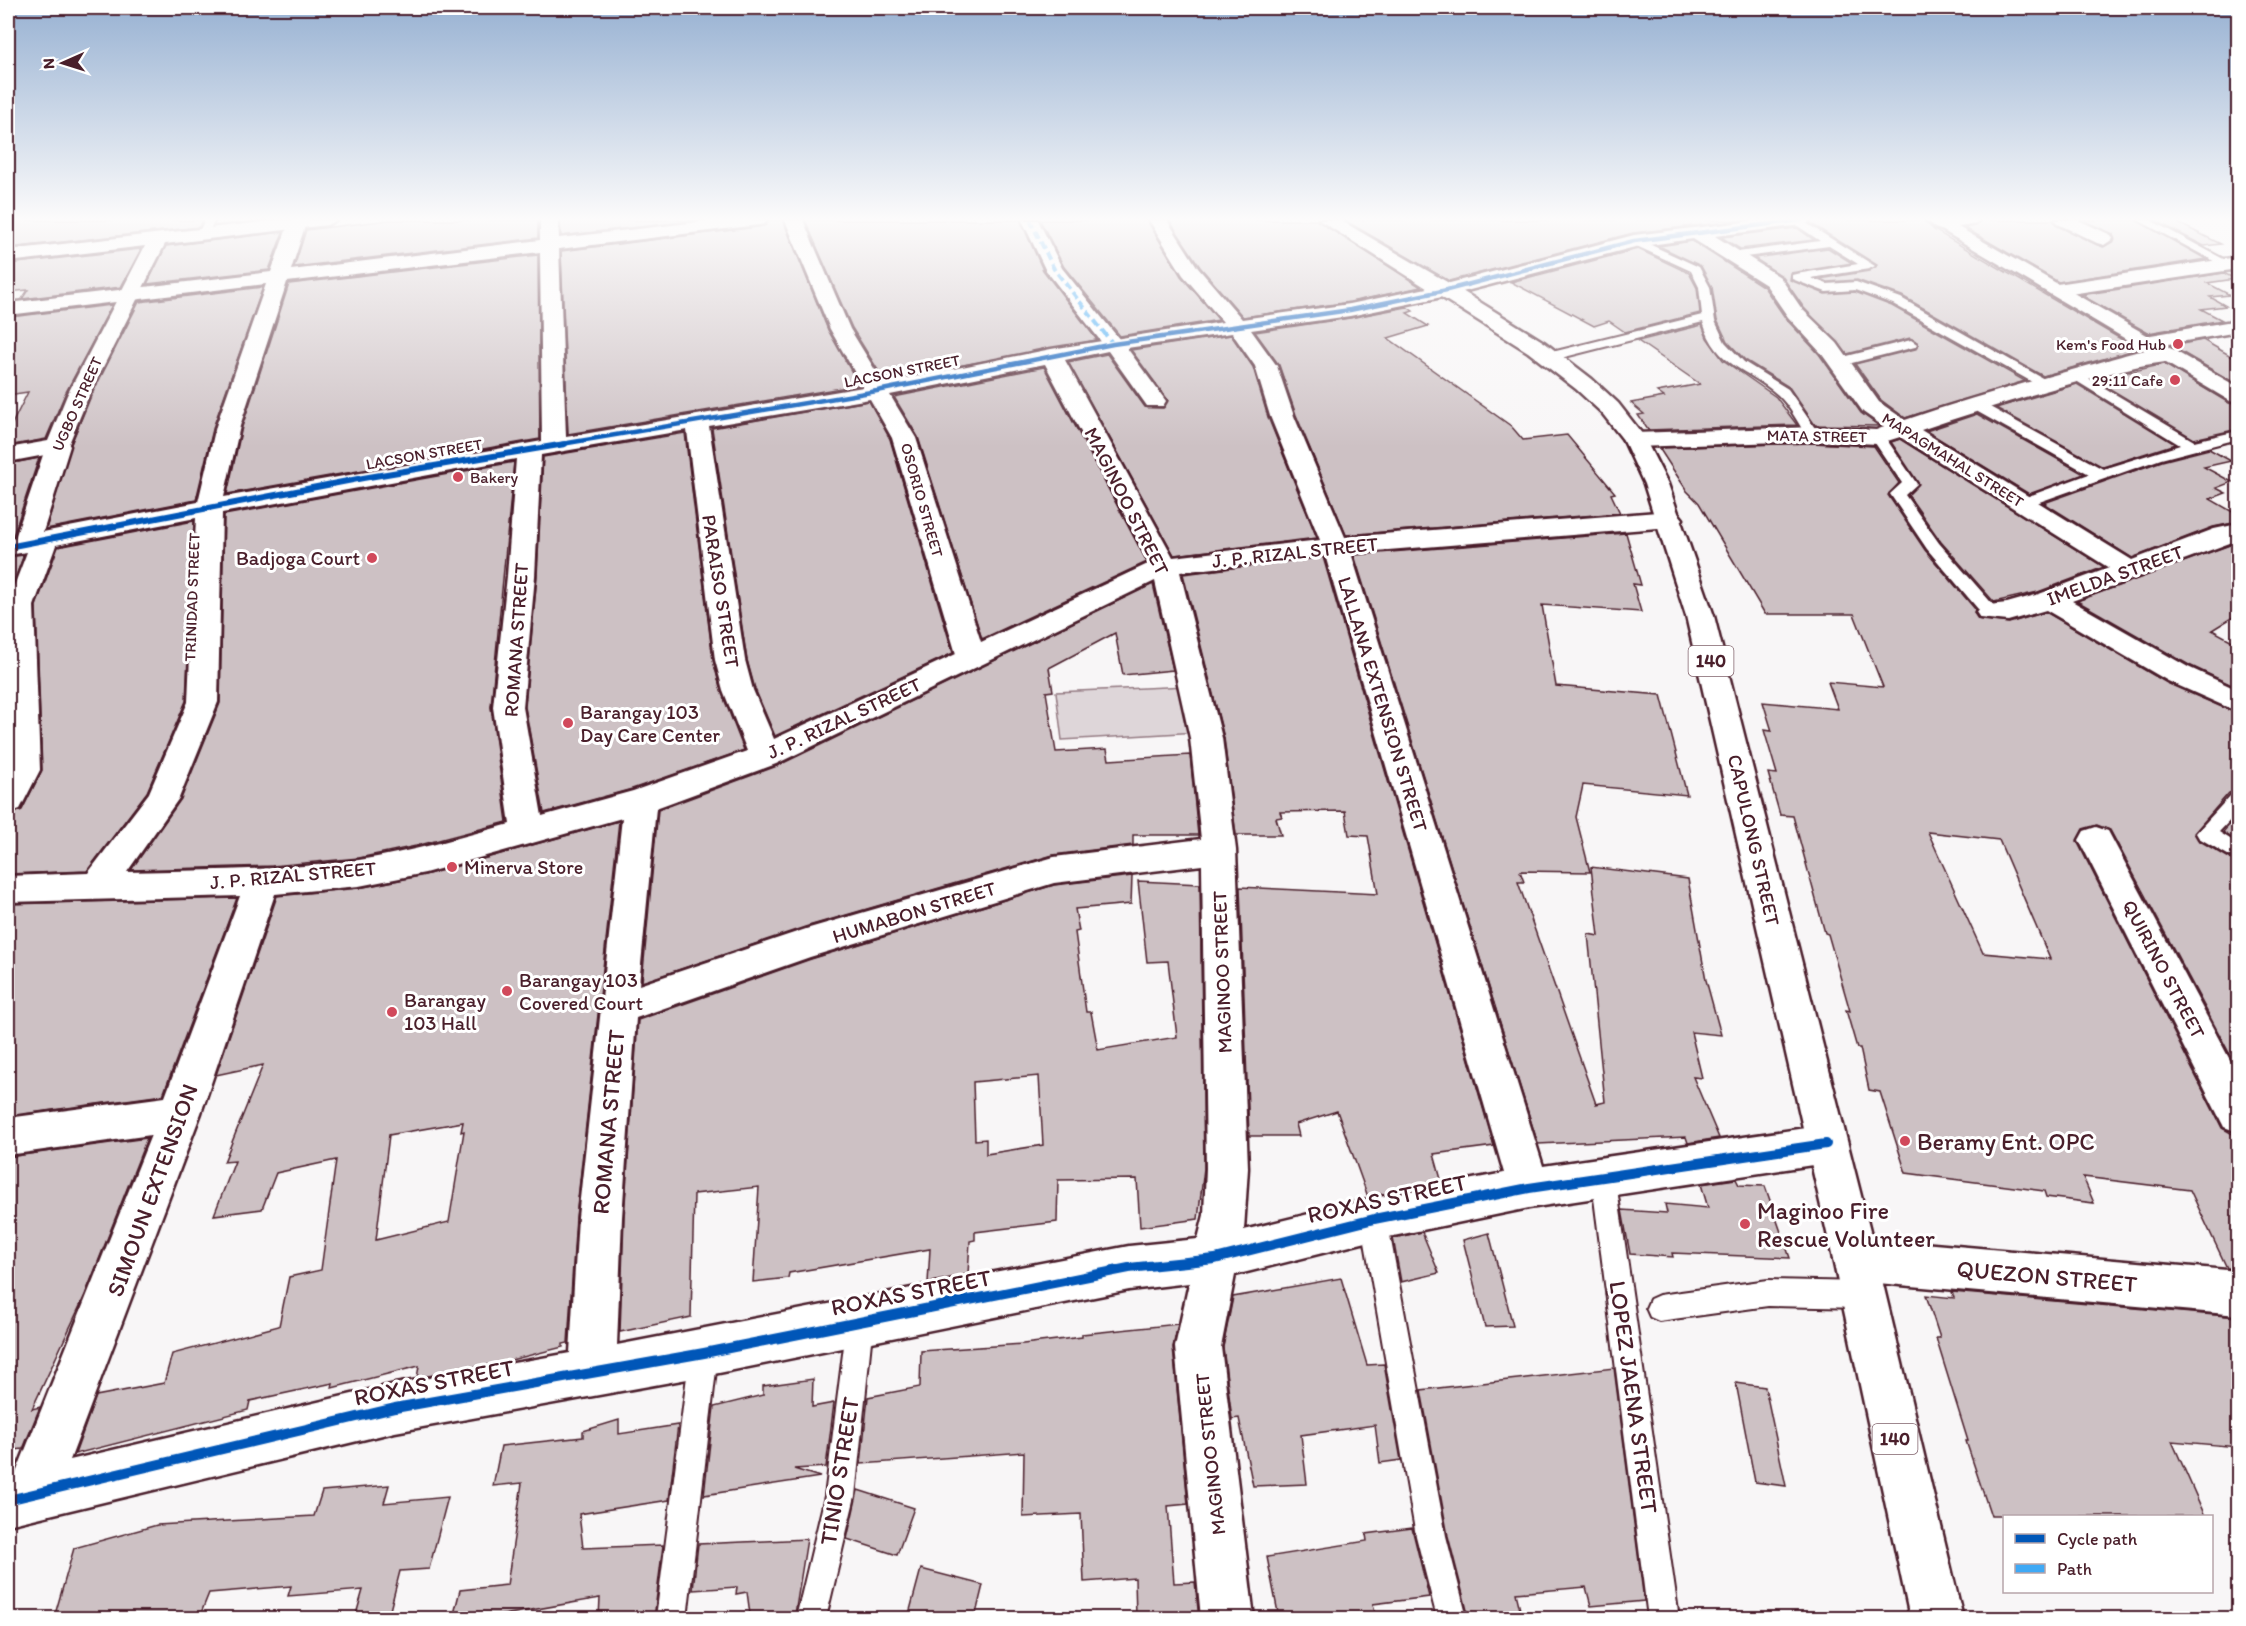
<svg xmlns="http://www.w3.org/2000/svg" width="2246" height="1626" font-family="Itim,sans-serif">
<rect width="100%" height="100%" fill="#f8f6f7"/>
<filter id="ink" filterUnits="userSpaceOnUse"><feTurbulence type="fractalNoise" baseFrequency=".0167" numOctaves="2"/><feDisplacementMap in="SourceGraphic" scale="12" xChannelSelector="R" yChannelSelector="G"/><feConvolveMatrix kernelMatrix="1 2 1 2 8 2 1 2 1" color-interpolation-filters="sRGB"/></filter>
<g filter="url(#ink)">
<path fill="#ebe6e8" d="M89 220H278L75 242Z"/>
<path fill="#ded6d9" stroke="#947a82" stroke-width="1.5" d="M1188 686 1198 732 1062 740 1056 692Z"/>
<g fill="#cdc1c4" stroke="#4a1f2b" stroke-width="1.5" fill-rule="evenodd">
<path d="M8 220H203L199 227 8 248Z"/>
<path d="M389 220H538V238L294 267 306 230Z"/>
<path d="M560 220H701L561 236Z"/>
<path d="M769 220H783L828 330 859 385 568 434 561 251 758 227 766 225Z"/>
<path d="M805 220H1020L1043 270 1097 340 884 380 852 328Z"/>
<path d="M1040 220H1147L1181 276 1219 320 1120 336 1064 267Z"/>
<path d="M1169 220H1317L1421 287 1350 302 1243 317 1200 267Z"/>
<path d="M1344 220H1746L1633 233 1449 281Z"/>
<path d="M1812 220H1923L1934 230 2138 349 2043 376 1902 296 1857 280 1827 282 1820 279 1869 271 1877 265 1810 223Z"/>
<path d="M1981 220H2053L2057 226 2103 247 2114 241 2113 234 2082 220H2136L2206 259 2058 282 1965 228 1976 226Z"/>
<path d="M2154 220H2172L2221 244 2204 246Z"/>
<path d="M1797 228 1814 240 1740 249 1721 237Z"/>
<path d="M283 232 269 270 147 284 166 246Z"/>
<path d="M1692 241 1764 287 1786 319 1819 354 1861 413 1879 426 1815 425 1789 387 1745 360 1727 341 1717 320 1712 287 1701 266 1659 246Z"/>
<path d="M1828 248 1852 263 1791 273 1790 280 1825 294 1855 292 1892 306 2025 381 1905 418 1881 400 1855 364 1916 349 1918 342 1910 338 1847 354 1804 308 1782 276 1754 258Z"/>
<path d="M141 249 121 287 22 299 28 290 8 292V264Z"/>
<path d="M1638 249 1689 273 1697 288 1700 313 1625 332 1609 321 1594 326 1511 282Z"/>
<path d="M538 255 540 439 227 494 242 427 289 284Z"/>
<path d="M2224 273 2235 279 2207 283 2230 295 2210 297 2226 306 2201 309 2222 320 2148 333 2081 295Z"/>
<path d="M263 287 214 425 196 500 46 529 71 444 91 396 139 302Z"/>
<path d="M112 305 65 394 46 439 8 446V432L28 392 8 395V321L10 317Z"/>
<path d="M1407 307 1413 311 1407 313 1428 326 1388 338 1511 426 1523 440 1567 435 1615 493 1611 494 1620 513 1346 535 1296 415 1279 365 1255 332 1350 318Z"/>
<path d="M1702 325 1707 338 1723 360 1776 397 1797 425 1648 430 1638 415 1644 414 1631 403 1664 397 1657 392 1700 384 1638 341Z"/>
<path d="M1231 335 1253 367 1268 417 1317 538 1174 555 1068 362 1107 354 1145 407 1163 408 1168 400 1131 350Z"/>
<path d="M2203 340 2238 360V385L2171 346Z"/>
<path d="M2164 364 2229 403 2238 405V429L2194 439 2095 380Z"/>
<path d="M1044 367 1147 562 982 639 918 437 894 397Z"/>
<path d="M2077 384 2175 444 2103 467 1996 408Z"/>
<path d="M869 401 890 439 953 653 775 736 755 689 747 660 712 428Z"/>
<path d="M1977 414 2084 474 2029 494 1926 431Z"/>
<path d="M685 433 713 660 721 691 744 750 632 789 544 813 525 707 537 576 543 457Z"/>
<path d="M1900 439 2104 567 2038 592 1994 602 1941 542 1908 495 1919 484 1891 442Z"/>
<path d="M1812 443 1874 446 1899 483 1888 495 1925 550 1975 609 1974 613 1978 619 2009 623 2046 612 2167 683 2238 714V791L2229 793 2194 833 2198 840 2238 863V1056L2234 1062 2110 830 2097 825 2083 829 2077 841 2222 1128 2238 1137V1269L2227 1268 2190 1190 2083 1177 2094 1203 2046 1197 2044 1191 1906 1173 1880 1092 1869 1090 1860 1048H1857L1846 1010 1850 1011 1828 934 1825 933 1793 816 1780 815 1768 773 1777 774 1764 730 1772 731 1763 702 1838 709 1828 682 1883 687 1854 614H1765L1699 503 1687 491 1659 448ZM1928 832 1999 840 2050 959 1983 953Z"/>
<path d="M2209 449 2231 461 2204 467 2232 482 2216 488 2226 493 2210 499 2238 515V522L2213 527 2132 558 2044 503 2162 461Z"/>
<path d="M39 458 13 536 8 537V464Z"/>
<path d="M514 462 491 707 507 822 416 846 359 858 272 866 131 870 181 799 220 703 224 515Z"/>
<path d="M194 521 186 701 147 792 87 871 8 874V815L22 810 42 770 36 606 58 547Z"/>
<path d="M1626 533 1641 585 1633 584 1641 612 1542 605 1556 686 1661 695 1687 795 1583 785 1576 817 1590 872 1520 871 1524 882H1518L1596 1104 1605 1102 1588 934 1599 936 1591 867 1688 879 1706 980 1721 1035 1691 1032 1702 1078 1693 1077 1719 1138 1688 1143 1686 1137 1538 1144 1354 555Z"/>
<path d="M2238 542V614L2212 630 2238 644V688L2189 665 2077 601Z"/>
<path d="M24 555 8 597V557Z"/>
<path d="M1323 557 1494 1146 1434 1154 1442 1183 1368 1197 1337 1111 1296 1124 1299 1136H1249L1240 887 1378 894 1368 836 1349 835 1345 811 1280 812 1282 817 1276 818 1281 835H1236L1224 738 1183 574Z"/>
<path d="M1153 584 1173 670 1123 675 1115 633 1049 668 1053 691 1046 692 1056 752 1107 749 1109 760 1190 755 1198 835H1133V845L1053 855 805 927 642 982 658 810 777 766Z"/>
<path d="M2238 815V842L2223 832Z"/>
<path d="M619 821 576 1217 568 1343 563 1344V1347L499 1363 417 1378 419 1366 332 1388 333 1383 250 1401 248 1410 75 1454 96 1396 164 1383 172 1354 279 1326 289 1277 321 1270 336 1160 276 1173 262 1209 214 1215 235 1161 224 1162 263 1065 216 1075 277 896 359 888 425 875ZM463 1122 461 1132 464 1131 449 1222 376 1240 389 1135Z"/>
<path d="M1132 876 1131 904 1075 909 1079 931 1075 932 1086 1012H1091L1098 1050 1177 1037 1168 961 1147 962 1138 881 1200 884 1204 1168 1198 1219 1140 1227 1137 1179 1058 1180 1057 1222 975 1232V1240L970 1241 968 1274 928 1283 930 1249 789 1273 788 1278 753 1282 759 1187 694 1194 691 1317 620 1332 624 1217 638 1020 811 959 1054 885ZM1039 1076 1043 1145 986 1154V1139L975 1140 973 1082Z"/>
<path d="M237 898 163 1095 8 1116V904Z"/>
<path d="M147 1138 85 1295 32 1409 40 1407 23 1449 13 1450 8 1462V1157Z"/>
<path d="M1736 1179 1739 1185 1765 1186 1790 1258 1672 1253 1673 1257 1630 1254 1622 1210 1667 1213 1665 1204 1708 1208 1701 1184Z"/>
<path d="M1422 1232 1439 1273 1401 1282 1393 1238Z"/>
<path d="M1489 1233 1513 1326 1485 1327 1463 1240Z"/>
<path d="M1341 1278 1367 1365 1384 1364 1401 1460 1380 1463 1375 1425 1301 1435 1307 1484 1253 1486 1239 1418 1232 1419 1223 1347 1233 1297Z"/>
<path d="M1952 1292 2238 1317V1447L2172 1441 2205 1516H1991L1966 1441H1968L1936 1338H1940L1926 1295 1954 1298Z"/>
<path d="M1178 1324 1173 1347 1188 1504 1168 1506 1174 1583 1195 1582 1199 1618H1136L1135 1578 1084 1582 1081 1514 1023 1517 1024 1452 861 1464 868 1397 920 1387 921 1351 1023 1344 1082 1337V1334Z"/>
<path d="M1614 1368 1644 1601 1591 1606 1586 1587 1516 1593 1522 1618H1469L1448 1536 1421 1390Z"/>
<path d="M813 1379 812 1407 834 1403 826 1467 794 1469 820 1477 704 1495 714 1407 763 1395V1386Z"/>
<path d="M1736 1383 1765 1387 1786 1486 1755 1482Z"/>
<path d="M619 1420V1434L678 1425 669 1500 579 1514 583 1548 663 1545 654 1618H599L600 1598 486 1618H453L460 1590 507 1585 522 1483 493 1486 501 1446 583 1437V1431Z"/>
<path d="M389 1485 384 1503 448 1497 429 1569 400 1571 388 1618H355L363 1590 288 1596 291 1586 209 1593 199 1618H54L74 1548 157 1525 314 1516 322 1491Z"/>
<path d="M858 1490 914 1508 897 1555 847 1539Z"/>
<path d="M1412 1528 1429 1597 1373 1604 1376 1618H1279L1267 1557 1367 1541 1366 1534Z"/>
<path d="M807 1539 795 1614H750L747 1592 736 1594 737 1587 693 1590 698 1544Z"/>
<path d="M921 1569 983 1585 975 1618H925L909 1614Z"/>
</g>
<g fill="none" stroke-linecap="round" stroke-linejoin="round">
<defs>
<g id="service">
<path d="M205 220H215L207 235 203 236 198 233Z"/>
<path d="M1789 220H1801L1875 266 1869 269 1811 278 1827 284 1856 282 1901 298 2053 384 2046 388 2041 387 1893 304 1855 290 1826 292 1792 279V275L1796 274 1858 264 1829 246 1730 259 1724 256 1730 253 1820 241Z"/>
<path d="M2138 220H2150L2233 264 2223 266Z"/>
<path d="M1630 239H1638L1699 267 1710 287 1715 321 1725 342 1744 362 1788 389 1819 434 1817 437H1807C1798 423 1790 406 1778 395 1748 368 1717 368 1703 322L1549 361 1544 360V354L1702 315 1699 287 1691 271 1630 243Z"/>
<path d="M1911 340 1917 344 1915 347 1840 366 1834 362 1835 359Z"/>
<path d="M2078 372 2194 441 2238 431V439L2161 459 2028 506H2018L2016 503 2018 500 2089 474 1969 407V401H1979L2103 469 2180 445 2073 379 2071 376Z"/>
<path d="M1878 433 1883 434 1917 484 1905 495 1939 543 1996 608 1998 612 1996 616H1984L1927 549 1890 494 1902 483 1871 437Z"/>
<path d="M2238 793V812L2219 832 2238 844V861L2199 838 2196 833 2231 795Z"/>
<path d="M1603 1163 1612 1167 1615 1175 1679 1618H1648L1591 1175 1594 1167Z"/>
<path d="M1374 1207 1383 1210 1387 1219 1446 1536 1467 1618H1437L1416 1536 1361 1219 1365 1210Z"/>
<path d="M1768 1280 1862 1282 1871 1286 1875 1295 1871 1304 1862 1308 1768 1306 1659 1321 1650 1317 1646 1308 1650 1299 1659 1295Z"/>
<path d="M860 1309 870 1312 873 1322 855 1496 826 1618H796L825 1496 847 1322 850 1312Z"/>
<path d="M704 1339 714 1343 718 1353 687 1618H656L690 1353 694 1343Z"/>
</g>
<path id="pedestrian" d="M1022 220H1038L1062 268 1120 340 1123 344 1120 348H1106L1045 269Z"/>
<g id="minor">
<path d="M290 220H304L306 223 291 270 540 240V220H558L559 238 716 220H767L764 224 758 225 559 249 566 437 863 387 830 329 785 220H803L850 329 883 383 1051 349 1223 322 1183 275 1149 220H1167L1198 268 1242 319 1350 304 1446 284 1634 235 1761 220H1810L1807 224 1801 225 1715 236 1780 277 1802 309 1837 343 1879 402 1905 420C1966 399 2028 382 2090 365 2115 359 2150 344 2176 350L2179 355 2176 360C2162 363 2148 364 2135 367 2062 385 1991 406 1921 430L2132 560 2214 529 2238 524V540L2072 601 2188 667 2238 690V712L2168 681 2046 610 2008 621 1980 618 1976 612 1980 606 2007 603 2039 594 2109 568 1900 437 1878 444 1812 441 1635 447 1627 445 1623 440 1627 435 1635 433 1812 427 1876 430 1884 427 1863 412 1821 353 1788 317 1766 285 1693 239 1635 247 1447 296 1350 316 1251 330 1277 366 1294 416 1345 537 1670 511 1679 514 1683 519 1679 524 1670 527 1351 553 1543 1166 1826 1125 1841 1131 1847 1144 1841 1157 1826 1163 1529 1208 1374 1240 1235 1275 1221 1347 1254 1618H1201L1175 1347 1189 1283 1129 1290 704 1376 395 1432 8 1525V1475L16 1473 151 1135 8 1155V1118L165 1097 240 896 8 902V876L88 873 149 793 188 702 196 518 56 545 34 606 40 770 20 809 8 813V602L27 552 8 555V539L15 538 46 446 50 441H66L70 446 43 532 198 502 216 426 266 284 8 315V303L271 272ZM540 252 542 441 224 497 240 426 287 282ZM1232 333 1255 366 1270 416 1320 540 1173 557 1065 360 1108 351 1147 406H1163L1166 401 1127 348ZM1045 364 1150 563 981 642 916 438 890 395ZM870 399 892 438 956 654 774 739 753 690 745 660 709 426ZM687 430 715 660 723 690 747 751 633 791 542 816 523 707 535 576 541 455ZM516 459 507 576 493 707 510 824C461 837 411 852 359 860 283 871 204 870 127 872L179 798 218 702 222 513ZM1325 555 1504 1173 1374 1198 1244 1230 1248 1168 1236 850 1222 738 1180 572ZM1155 581 1190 738 1201 839 1054 857 806 929 639 985 656 808 776 764ZM622 818 578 1217 570 1353 395 1384 70 1460 201 1113 275 894 359 886 425 873ZM1202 865 1206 1168 1204 1215 1198 1239 1129 1246 617 1345 622 1217 636 1018 810 957 1054 883Z"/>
<path d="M1935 220H1979L1976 224 1941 230 1935 228 1932 224Z"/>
<path d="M2055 220H2078L2111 235 2113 239 2104 245 2097 243 2058 224Z"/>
<path d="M2238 257V269L2057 296 2050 294 2047 290 2050 286 2057 284Z"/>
<path d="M2238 320V332L2145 348 2137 347 2134 342 2137 337 2145 336Z"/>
<path d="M2096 827 2108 831 2238 1075V1132L2224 1127 2079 840 2084 831Z"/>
<path d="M1855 1237 2238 1271V1315L1855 1281 1839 1274 1833 1259 1839 1244Z"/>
</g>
<g id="tertiary">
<path d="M282 220H336L327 225 165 244 89 395 66 451 8 462V448L48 441 67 395 145 246 8 262V250Z"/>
<path d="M1925 220H1946L2238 387V403L2230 401Z"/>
</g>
<path id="primary" d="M1319 220H1340L1454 286 1544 342 1592 379 1618 403 1643 435 1668 484 1714 616 1877 1259 1963 1618H1910L1833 1259 1686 616 1644 484 1624 441 1602 413 1576 389 1528 352Z"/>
</defs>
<use href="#service" stroke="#4a1f2b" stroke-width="4"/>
<use href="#pedestrian" stroke="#4a1f2b" stroke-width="4"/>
<use href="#minor" stroke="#4a1f2b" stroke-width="5"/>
<use href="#tertiary" stroke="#4a1f2b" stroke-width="5"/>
<use href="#primary" stroke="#4a1f2b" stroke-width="5"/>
<use href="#service" fill="#fff" fill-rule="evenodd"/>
<use href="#pedestrian" fill="#fff" fill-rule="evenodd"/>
<use href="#minor" fill="#fff" fill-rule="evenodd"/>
<use href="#tertiary" fill="#fff" fill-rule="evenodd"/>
<use href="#primary" fill="#fff" fill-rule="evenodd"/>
<path stroke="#3fa9f5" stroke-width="4" stroke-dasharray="8 4" stroke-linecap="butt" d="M1030 220 1054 269 1113 344"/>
<defs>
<path id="cycleway-far2" d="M556 445 877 391 1113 344 1350 310 1447 290 1634 241 1801 220"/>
<path id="cycleway-far1" d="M8 547 363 478 565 444"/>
<path id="cycleway" d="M8 1500 395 1408 704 1353 1129 1268 1215 1259 1374 1219 1529 1188 1826 1144"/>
</defs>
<use href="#cycleway-far2" stroke="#fff" stroke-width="7"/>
<use href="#cycleway-far1" stroke="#fff" stroke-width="9"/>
<use href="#cycleway" stroke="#fff" stroke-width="14"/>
<use href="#cycleway-far2" stroke="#0057b8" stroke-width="4.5"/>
<use href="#cycleway-far1" stroke="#0057b8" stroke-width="6"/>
<use href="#cycleway" stroke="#0057b8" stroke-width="10"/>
</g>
</g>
<linearGradient id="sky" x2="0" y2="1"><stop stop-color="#97b1d2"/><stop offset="0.49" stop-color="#fcfbfb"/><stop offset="1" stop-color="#fcfbfb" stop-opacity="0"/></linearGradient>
<rect width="2246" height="447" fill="url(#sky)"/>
<g fill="#d1495b" stroke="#fff" stroke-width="2">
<circle cx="2178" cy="344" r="6"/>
<circle cx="2175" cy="380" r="6"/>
<circle cx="458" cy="477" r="6"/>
<circle cx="372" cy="558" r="6"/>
<circle cx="568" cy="723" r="6"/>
<circle cx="452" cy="867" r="6"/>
<circle cx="507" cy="991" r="6"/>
<circle cx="392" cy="1012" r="6"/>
<circle cx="1905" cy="1141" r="6"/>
<circle cx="1745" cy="1224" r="6"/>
</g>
<g text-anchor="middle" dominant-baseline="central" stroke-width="6" stroke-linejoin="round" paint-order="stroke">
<g font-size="16" fill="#4a1f2b" stroke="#fff" text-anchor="end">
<text x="2166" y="344">Kem's Food Hub</text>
<text x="2163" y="380">29:11 Cafe</text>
<text x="470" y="477" text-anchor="start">Bakery</text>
</g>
<g font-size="16" fill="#4a1f2b" stroke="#fff">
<text transform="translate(902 371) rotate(-11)">LACSON STREET</text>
<text transform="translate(77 404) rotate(-66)">UGBO STREET</text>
<text transform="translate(1817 436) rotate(1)">MATA STREET</text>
<text transform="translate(424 454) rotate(-10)">LACSON STREET</text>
<text transform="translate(1953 460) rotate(32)">MAPAGMAHAL STREET</text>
<text transform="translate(922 500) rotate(74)">OSORIO STREET</text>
<text transform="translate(192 597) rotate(-88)">TRINIDAD STREET</text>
</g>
<g fill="#fff" stroke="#80626b" stroke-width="1.5">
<rect x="1688.5" y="646" width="45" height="30" rx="4.5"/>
<rect x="1872.5" y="1424" width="45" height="30" rx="4.5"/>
</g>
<g font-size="18" font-weight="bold" fill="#4a1f2b">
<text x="1711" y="661">140</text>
<text x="1895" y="1439">140</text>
</g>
<g font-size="20" fill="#4a1f2b" stroke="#fff">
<text transform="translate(1127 501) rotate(63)">MAGINOO STREET</text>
<text transform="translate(1295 552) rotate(-6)">J. P. RIZAL STREET</text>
<text transform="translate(2115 575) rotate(-20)">IMELDA STREET</text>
<text transform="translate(721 591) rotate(81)">PARAISO STREET</text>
<text transform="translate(516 640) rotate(-86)">ROMANA STREET</text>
<text transform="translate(1383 704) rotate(73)">LALLANA EXTENSION STREET</text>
<text transform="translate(844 718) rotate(-25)">J. P. RIZAL STREET</text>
<text transform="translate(1754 840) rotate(77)">CAPULONG STREET</text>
<text transform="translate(293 875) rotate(-5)">J. P. RIZAL STREET</text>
<text transform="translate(914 912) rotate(-17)">HUMABON STREET</text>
<text transform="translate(2164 969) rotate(62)">QUIRINO STREET</text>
<text transform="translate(1222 972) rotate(-92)">MAGINOO STREET</text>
<text transform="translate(1210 1454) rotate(-96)">MAGINOO STREET</text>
</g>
<g font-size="20" fill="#4a1f2b" stroke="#fff" text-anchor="start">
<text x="360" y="558" text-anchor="end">Badjoga Court</text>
<text x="580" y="712">Barangay 103<tspan x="580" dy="23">Day Care Center</tspan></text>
<text x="464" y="867">Minerva Store</text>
<text x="519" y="980">Barangay 103<tspan x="519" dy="23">Covered Court</tspan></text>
<text x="404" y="1000">Barangay<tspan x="404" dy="23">103 Hall</tspan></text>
</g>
<g font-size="24" fill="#4a1f2b" stroke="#fff">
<text transform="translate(608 1122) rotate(-85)">ROMANA STREET</text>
<text transform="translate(152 1190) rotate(-70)">SIMOUN EXTENSION</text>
<text transform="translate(1387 1198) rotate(-12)">ROXAS STREET</text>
<text transform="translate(2047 1276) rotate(5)">QUEZON STREET</text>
<text transform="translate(911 1292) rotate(-11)">ROXAS STREET</text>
<text transform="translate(434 1382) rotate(-11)">ROXAS STREET</text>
<text transform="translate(1634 1397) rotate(82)">LOPEZ JAENA STREET</text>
<text transform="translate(839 1471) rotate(-81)">TINIO STREET</text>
</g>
<g font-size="24" fill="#4a1f2b" stroke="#fff" text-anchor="start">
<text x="1917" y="1141">Beramy Ent. OPC</text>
<text x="1757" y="1210">Maginoo Fire<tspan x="1757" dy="28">Rescue Volunteer</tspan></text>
</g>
</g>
<rect width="2246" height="1626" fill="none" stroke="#fff" stroke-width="30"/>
<rect x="15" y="15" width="2216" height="1596" fill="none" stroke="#4a1f2b" stroke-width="2" filter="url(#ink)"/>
<rect x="2003" y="1515" width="210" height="78" fill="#ffffff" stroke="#b7a5aa" stroke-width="1.5"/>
<rect x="2015" y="1534" width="30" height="9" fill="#0057b8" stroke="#b7a5aa" stroke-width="1.5"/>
<text x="2057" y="1545" font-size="18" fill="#4a1f2b">Cycle path</text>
<rect x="2015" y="1564" width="30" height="9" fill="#3fa9f5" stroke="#b7a5aa" stroke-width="1.5"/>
<text x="2057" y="1575" font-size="18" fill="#4a1f2b">Path</text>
<g transform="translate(63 63) rotate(267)" stroke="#ffffff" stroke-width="4.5" paint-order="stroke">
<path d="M0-4.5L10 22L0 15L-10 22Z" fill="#4a1f2b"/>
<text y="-9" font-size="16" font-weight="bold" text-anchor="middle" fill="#4a1f2b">N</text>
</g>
</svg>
